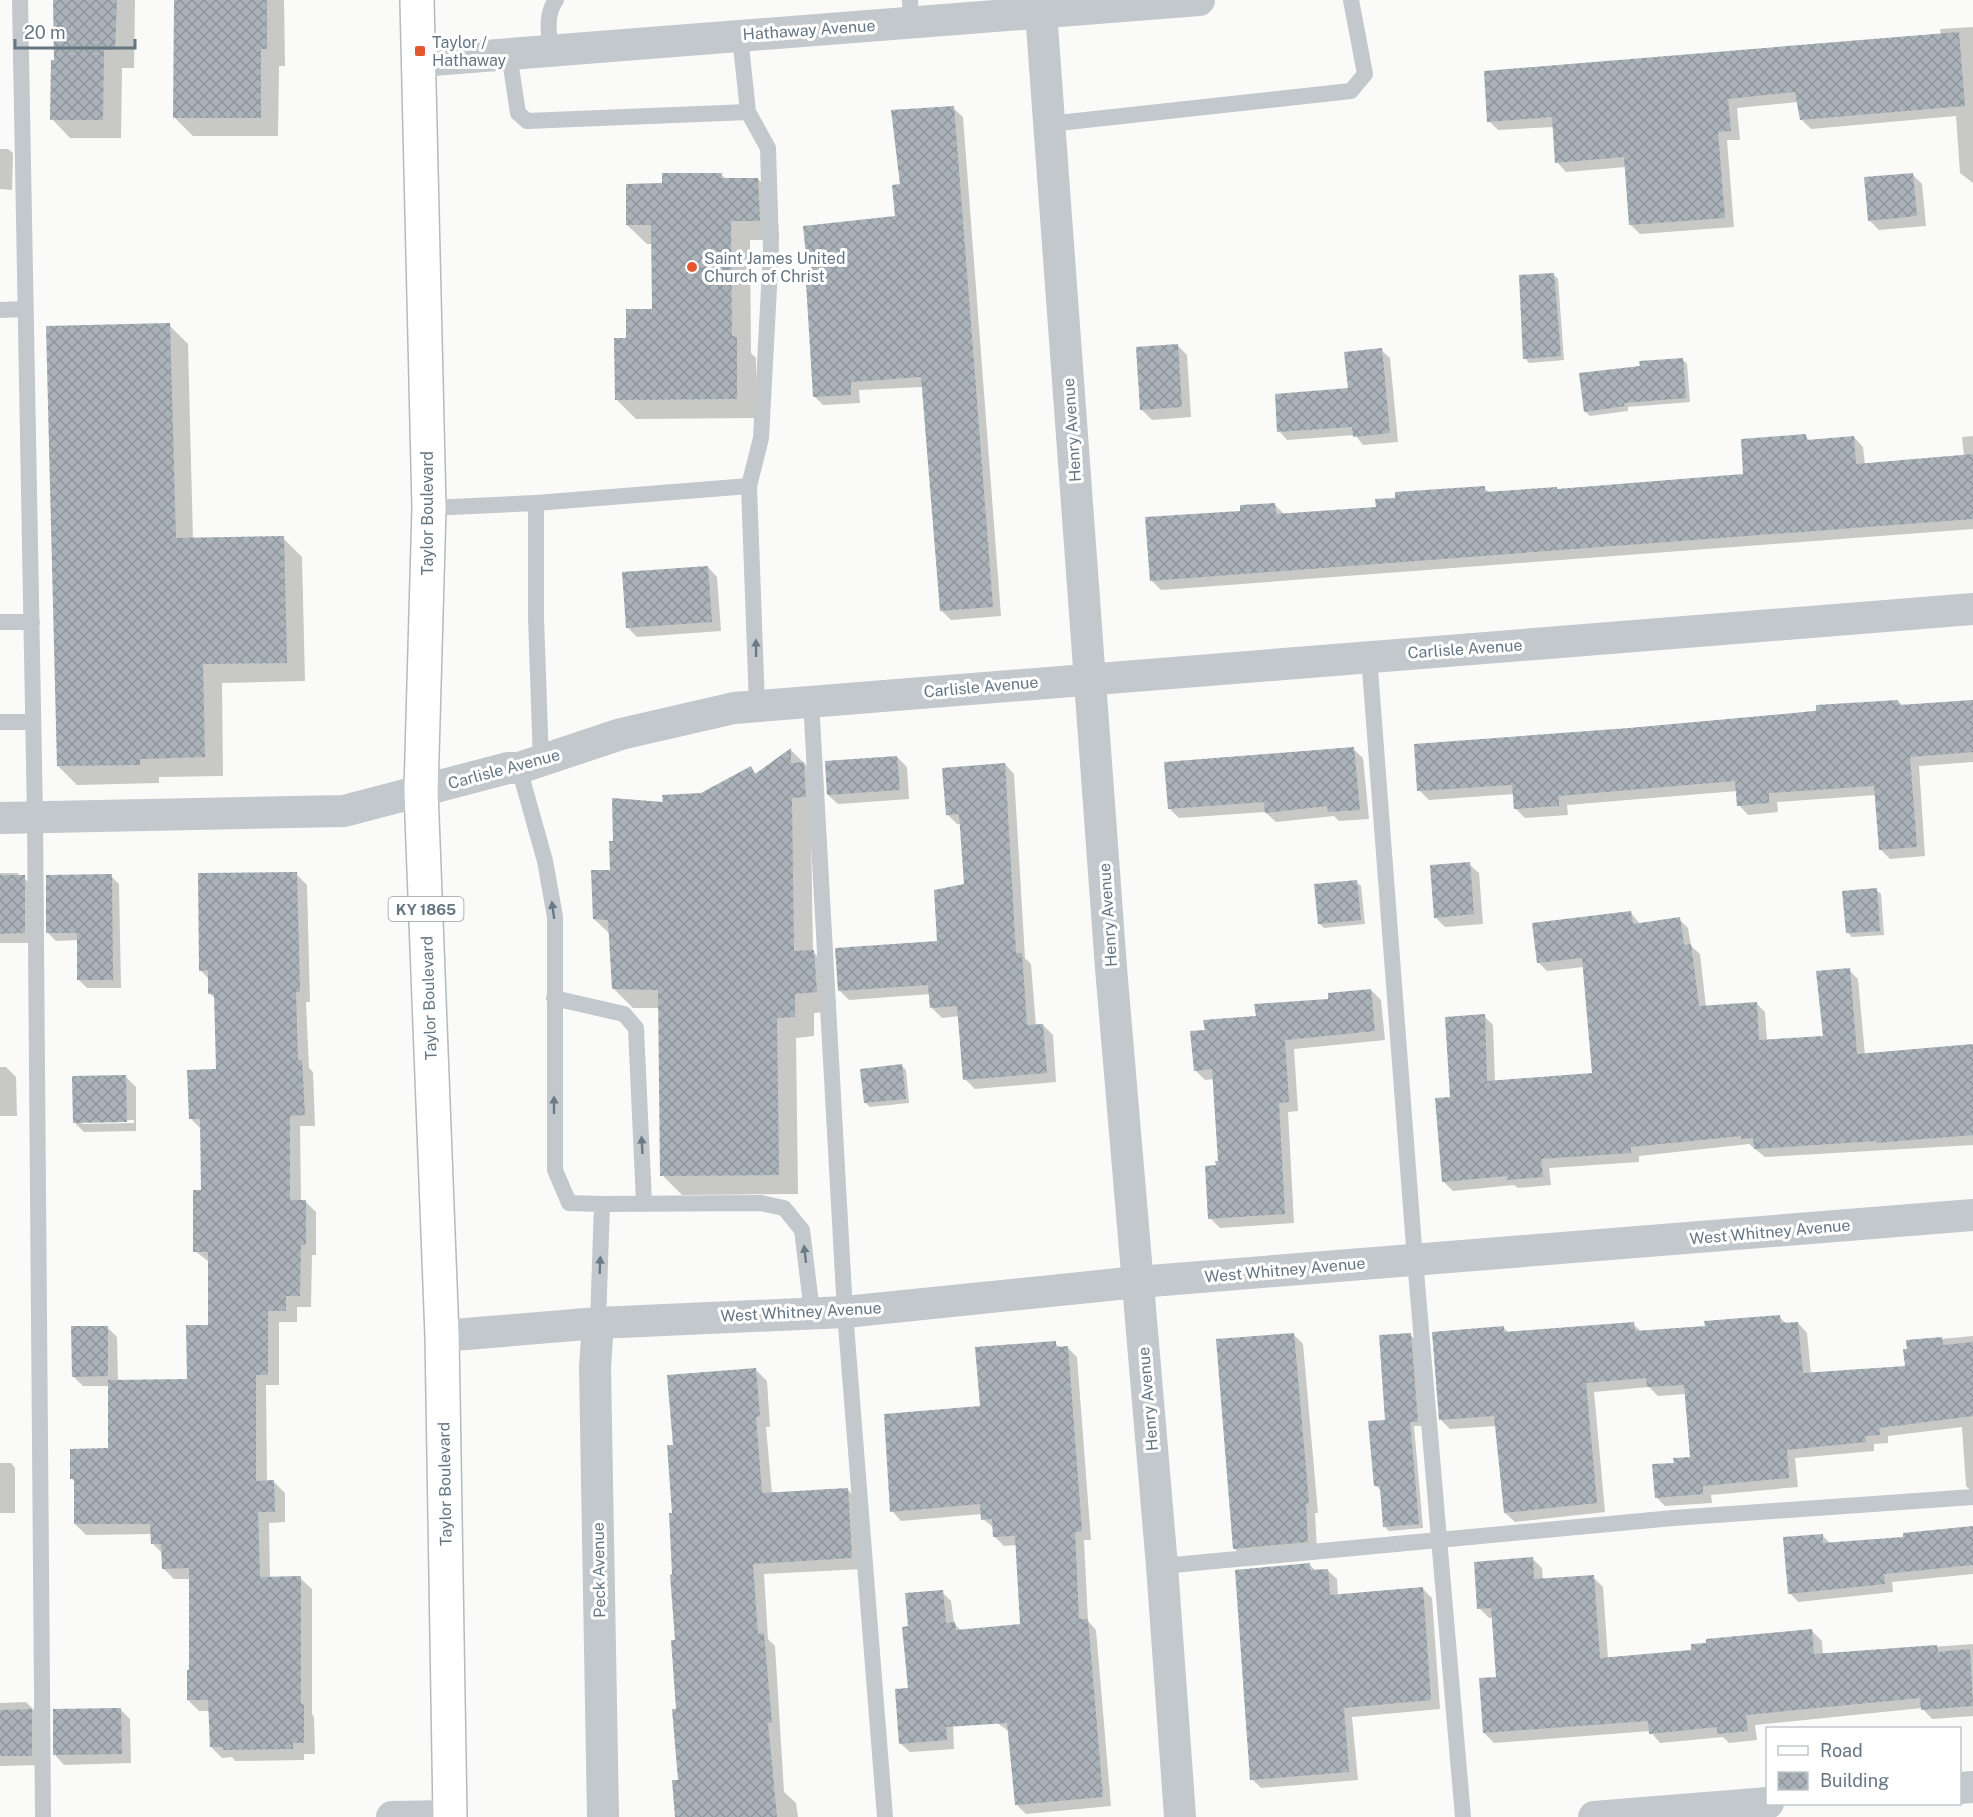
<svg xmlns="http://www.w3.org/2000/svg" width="1973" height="1817" font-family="'Public Sans',sans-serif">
<defs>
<pattern id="building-cross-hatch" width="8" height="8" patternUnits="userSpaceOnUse" patternTransform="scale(1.5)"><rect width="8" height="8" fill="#aab3b9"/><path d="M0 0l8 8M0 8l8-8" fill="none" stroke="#8e969c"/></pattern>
</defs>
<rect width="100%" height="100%" fill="#fafaf8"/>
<g fill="#0003" fill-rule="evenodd">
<path d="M55 0H135L134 68H122L121 138H70L52 119 55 61Z"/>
<path d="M175 0H284L285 66H279L278 136H193L175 118Z"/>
<path d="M1973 27V183L1960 173 1956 116 1811 129 1801 119 1798 102 1737 108 1740 140H1727L1734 227 1640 234 1630 224 1626 167 1566 172 1557 162 1554 127 1498 130 1489 121 1485 72 1941 34 1940 29Z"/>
<path d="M953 108 963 117 1001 616 951 620 942 611 923 387 859 390 860 403 823 405 814 396 896 217 901 185Z"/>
<path d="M0 149H8L13 153 12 190 0 189Z"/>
<path d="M721 174 726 179H758L777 199 779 240H750L751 353 756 358V418L636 419 616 399 627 339 653 310V244H647L627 225 663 185Z"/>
<path d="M1912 174 1922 184 1926 226 1879 230 1869 220Z"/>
<path d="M1553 274 1558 279 1564 360 1529 363 1525 358Z"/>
<path d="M169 325 188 344 193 540 283 538 302 557 305 681 222 683 223 776 159 777V783L77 785 58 766Z"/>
<path d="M1177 345 1187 355 1191 417 1152 420 1142 410Z"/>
<path d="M1381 350 1390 358 1398 442 1363 445 1355 435 1287 440 1279 431 1350 390Z"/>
<path d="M1683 360 1687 364 1690 402 1628 407V411L1590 416 1585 411 1641 367Z"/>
<path d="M1805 436 1810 441 1854 437 1863 447 1865 465 1964 456 1962 437 1973 436V529L1161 590 1151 580 1242 512 1274 504 1285 515 1377 508 1484 488 1490 493 1558 491 1745 476Z"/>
<path d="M708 567 717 577 721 631 637 637 627 627Z"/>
<path d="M1973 700V762L1919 766 1925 856 1890 859 1880 849 1876 795 1777 802 1778 812 1748 815 1739 805 1737 791 1567 805 1568 815 1525 818 1515 808 1514 794 1429 800 1419 790 1734 720 1898 701 1903 706Z"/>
<path d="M1353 749 1363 758 1369 819 1339 821 1334 816 1276 822 1265 812 1179 818 1169 808Z"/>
<path d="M791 750 810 769 813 952 833 971 836 1011 814 1013V1036L796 1038 798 1194 682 1195 662 1175 659 1008H633L613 988 611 935 594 919 612 871 664 804 701 794 750 768 757 775Z"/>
<path d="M897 757 907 767 909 799 838 804 828 795Z"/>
<path d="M1005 764 1014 774 1025 958 1031 964 1036 1026 1043 1025 1053 1035 1056 1082 975 1089 965 1079 960 1016 942 1018 932 1008 931 994 849 1000 839 990 939 943 966 885 962 824H957L947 814Z"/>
<path d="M1469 864 1479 873 1483 924 1445 927 1435 917Z"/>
<path d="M0 873H17L34 886 35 943H0Z"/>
<path d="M296 874 307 885 310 1002H306L309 1068 313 1072 315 1126H300L301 1201H305L316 1212V1255H312L311 1307H297V1322H279V1385H266L267 1482H274L285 1493V1522L269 1523 270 1578H300L312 1589V1714L314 1717 315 1754H304V1760L235 1761 232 1757 222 1758 211 1747 210 1711H199L188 1700 191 1579H174L163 1568V1554L153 1544 152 1534 86 1535 75 1524V1482L72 1479 109 1450V1386H83L73 1376 107 1327 117 1337 118 1381 188 1380 210 1327 209 1262 195 1251 202 1191 201 1129 191 1119 218 1071 216 999 209 993V979L200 970Z"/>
<path d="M111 876 119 884 121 988H87L79 980V940L56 941 48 933Z"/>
<path d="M1356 882 1361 886 1365 924 1324 928 1319 923Z"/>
<path d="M1876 890 1881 894 1884 935 1852 937 1847 932Z"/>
<path d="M1631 913 1640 924 1679 919 1688 928 1691 946 1700 954 1706 1007 1756 1003 1765 1012 1767 1041 1824 1037 1849 970 1858 979 1865 1055 1973 1047V1145L1765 1157 1749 1144 1639 1156V1162L1549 1168 1551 1185 1518 1188 1514 1185 1453 1191 1444 1182 1452 1098 1484 1016 1493 1025 1495 1082 1594 1075 1584 967 1547 971 1538 962Z"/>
<path d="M1371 990 1381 1000 1385 1040 1294 1049 1298 1111 1288 1112 1294 1223 1220 1228 1210 1218 1220 1162 1214 1079 1205 1080 1195 1070 1206 1032Z"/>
<path d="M902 1066 906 1070 909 1103 870 1107 865 1102Z"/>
<path d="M0 1067H6L16 1077 17 1116H0Z"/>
<path d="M126 1077 136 1087V1131L84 1132 74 1122ZM134 1120V1123L82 1124V1121Z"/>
<path d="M1779 1317 1787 1324 1798 1323 1807 1333 1811 1374 1906 1367 1908 1342 1973 1336V1493L1966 1486 1962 1427 1888 1436V1443L1874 1444V1451L1795 1458 1798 1487 1711 1495 1712 1503 1665 1506 1656 1497 1675 1464 1692 1458 1686 1394 1658 1396 1649 1387 1594 1392 1605 1512 1515 1522 1505 1513 1497 1426 1450 1429 1441 1420 1503 1327 1509 1333 1633 1324 1642 1332 1706 1328Z"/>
<path d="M1293 1334 1303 1344 1318 1513H1315L1317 1551 1244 1558 1234 1548Z"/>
<path d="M1410 1335 1415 1339 1422 1426H1414L1423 1528 1389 1531 1384 1526 1380 1490 1376 1485 1387 1421Z"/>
<path d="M1055 1343 1060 1348 1067 1347 1077 1357 1091 1540H1084L1088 1621 1096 1630 1111 1806 1026 1814 1016 1804 1010 1732 997 1723 952 1698 954 1749 910 1752 900 1743 909 1690 942 1592 951 1601 954 1623 961 1631 1022 1626 1017 1545 1004 1546 995 1537 994 1528 983 1519 982 1514 901 1521 892 1511 981 1407Z"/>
<path d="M756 1370 767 1381 770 1427H766L772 1494 847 1489 858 1500 863 1569 764 1574 768 1639 775 1646 784 1792 796 1803 798 1817H676L679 1781 674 1576V1446Z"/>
<path d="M0 1463H11L15 1468V1513H0Z"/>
<path d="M1973 1528V1574L1892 1582 1893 1592 1798 1602 1790 1593 1822 1535 1831 1544 1905 1538Z"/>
<path d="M1532 1558 1542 1568 1543 1580 1593 1577 1603 1587 1608 1659 1693 1651 1812 1631 1822 1641 1823 1655 1973 1644V1716L1932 1719 1922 1708 1755 1725 1757 1740 1729 1743 1723 1737 1660 1743 1650 1731 1494 1743 1484 1733 1498 1679 1494 1617 1489 1618 1479 1608Z"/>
<path d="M1309 1564 1316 1571 1327 1570 1337 1579 1338 1596 1423 1589 1432 1598 1440 1709 1352 1717 1358 1780 1261 1788 1252 1779 1241 1653Z"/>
<path d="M26 1702 36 1712 41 1765 0 1766V1703Z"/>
<path d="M120 1709 130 1719 131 1763 64 1765 55 1755Z"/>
</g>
<g fill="url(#building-cross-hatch)">
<path d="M53 0H117L115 50H104L103 120H50L51 60H54Z"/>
<path d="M174 0H267V49H261V118H173Z"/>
<path d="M1959 32 1965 106 1800 120 1795 92 1728 99 1731 131 1718 132 1725 218 1629 225 1624 157 1555 163 1552 117 1487 122 1484 71Z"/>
<path d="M954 106 993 607 940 611 921 377 851 382V395L813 397 806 283H809L803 226 895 216 892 185 900 184 891 110Z"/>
<path d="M662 173H722L721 178H758L760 221H731L732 336 737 337V399L615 400 614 338H626V309H652L651 225H626V184L662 183Z"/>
<path d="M1913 173 1917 216 1868 221 1864 177Z"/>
<path d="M1554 273 1561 356 1523 359 1519 275Z"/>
<path d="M170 323 176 538 284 536 287 663 203 664 205 757 140 759V765L57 766 46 326Z"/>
<path d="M1178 344 1182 407 1140 410 1136 347Z"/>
<path d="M1382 348 1390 433 1353 437 1352 427 1277 432 1275 394 1348 388 1344 352Z"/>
<path d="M1683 358 1686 398 1624 403 1625 406 1584 412 1579 373 1640 366 1639 361Z"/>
<path d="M1806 434 1807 440 1854 436 1856 464 1973 454V519L1150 581 1145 517 1240 511V505L1275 503 1276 514 1376 507 1375 499 1395 498V492L1485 486V492L1557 487V489L1743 474 1741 439Z"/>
<path d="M708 566 712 622 626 628 622 572Z"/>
<path d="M1898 700 1899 705 1973 700V752L1910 757 1917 847 1879 850 1874 786 1769 793V803L1737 806 1735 781 1559 796V806L1514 809 1512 785 1417 791 1414 744 1629 728 1816 711V705Z"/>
<path d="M1354 747 1360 810 1328 812 1327 806 1265 813 1264 802 1168 809 1164 762Z"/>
<path d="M791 748V763L804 762 806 797 792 798 794 951 814 950 817 992 795 994V1017L777 1018 779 1175 660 1176 658 990 612 989 608 920 593 919 591 870H610L609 841H613L612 798 663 802 662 795 701 793 751 766 755 774Z"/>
<path d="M897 756 900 790 827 795 825 761Z"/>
<path d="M1005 763 1016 953H1022L1027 1025 1043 1024 1047 1073 963 1080 957 1006 930 1008 928 985 838 991 835 948 937 941 934 890 964 884 959 814 946 815 942 768Z"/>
<path d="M1470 862 1474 914 1434 918 1430 865Z"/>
<path d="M297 872 300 992H296L298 1060H302L305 1115 290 1116V1200H306V1244L301 1245 300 1296H286V1311H268V1375H256V1481L274 1480 275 1512H258L260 1577 301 1576V1704H304V1743H293V1749L223 1750V1747H210L208 1700H187V1670H189V1568L162 1569 161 1544H151L150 1524H74V1479H70V1449L108 1448V1380L187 1379 186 1325H208V1252H193V1190H201L200 1119H189L187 1070 216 1069 214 994H208V970L199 971 198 873Z"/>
<path d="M112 874 113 980H77V933H46V875Z"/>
<path d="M0 875H25V933L0 934Z"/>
<path d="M1357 880 1361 920 1318 924 1314 884Z"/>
<path d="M1877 888 1880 931 1846 933 1842 891Z"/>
<path d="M1631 911 1633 924 1680 917 1684 945 1691 944 1699 1006 1757 1002 1759 1040 1823 1036 1816 971 1850 968 1857 1054 1973 1044V1135L1876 1143V1141L1754 1149 1753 1138 1741 1139V1136L1631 1147V1153L1541 1159 1543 1177 1507 1180V1176L1442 1182 1435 1098 1450 1097 1445 1017 1485 1014 1487 1081 1592 1073 1582 958 1537 963 1532 923Z"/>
<path d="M1371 989 1375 1031 1285 1040 1289 1102 1279 1103 1285 1214 1208 1219 1205 1166 1216 1165 1215 1161H1218L1212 1069 1194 1071 1190 1031 1205 1030 1203 1020 1256 1016 1254 1004 1328 999V993Z"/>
<path d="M902 1064 906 1099 864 1103 860 1069Z"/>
<path d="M126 1075 127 1122 73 1123 72 1076Z"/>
<path d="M1780 1315 1781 1323 1798 1322 1803 1373 1905 1366 1903 1349H1907L1906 1340 1942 1337 1943 1345 1973 1342V1416L1879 1428 1880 1435 1865 1436 1866 1442 1787 1450 1789 1478 1703 1486V1494L1655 1498 1652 1464 1674 1463 1673 1458 1690 1457 1684 1385 1647 1387 1646 1378 1586 1383 1597 1503 1504 1513 1494 1416 1439 1420 1432 1332 1504 1326V1332L1634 1322 1635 1331 1705 1326 1704 1321Z"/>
<path d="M71 1326H108V1376L72 1377Z"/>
<path d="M1294 1333 1309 1503 1306 1504 1308 1542 1233 1549 1216 1339Z"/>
<path d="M1411 1333 1418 1422H1410L1419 1524 1383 1527 1380 1486H1374L1368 1421 1385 1420 1379 1335Z"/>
<path d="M1056 1341V1347L1068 1346 1082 1531 1075 1532 1079 1619H1088L1103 1797 1015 1805 1007 1723 946 1727 947 1740 899 1744 895 1689 908 1688 902 1627 908 1626 905 1593 943 1590 946 1623 955 1622 956 1630 1020 1624 1015 1536 993 1537 992 1519 981 1520 980 1504 890 1512 884 1414 980 1406 975 1347Z"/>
<path d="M756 1368 760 1416 756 1417 762 1493 848 1488 852 1558 753 1564 758 1634 764 1633 772 1723H768L777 1817H675L672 1780H678L672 1709H676L671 1640H675L670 1575 672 1574 669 1513H672L667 1445H673L667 1375Z"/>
<path d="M1973 1526V1565L1884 1574 1885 1584 1788 1594 1783 1537 1823 1534V1543L1903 1537V1533Z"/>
<path d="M1533 1557 1534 1579 1594 1575 1600 1658 1691 1650V1644L1706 1643V1639L1812 1629 1814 1654 1937 1645 1938 1652 1970 1649 1973 1706 1921 1710 1920 1698 1746 1715 1748 1731 1717 1734V1727L1649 1734 1648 1721 1483 1733 1479 1678 1496 1677 1491 1608 1477 1609 1474 1562Z"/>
<path d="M1310 1563V1570L1328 1569 1330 1595 1423 1587 1431 1700 1344 1708 1349 1772 1250 1780 1235 1570Z"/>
<path d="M121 1708 122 1754 53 1755V1709Z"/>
<path d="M32 1709V1756H0V1710Z"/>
</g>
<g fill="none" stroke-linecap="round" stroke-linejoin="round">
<defs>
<path id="primary" d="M417 0 429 508 421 791 442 1336 450 1817"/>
</defs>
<use href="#primary" stroke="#b5babe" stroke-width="36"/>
<g stroke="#c3c8cc" stroke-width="16">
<path d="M20 0 35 817 43 1817"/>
<path d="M910 0 911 22"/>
<path d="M740 36 748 112"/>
<path d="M551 51C549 33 545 15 556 0"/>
<path d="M509 54 518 113 527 121 748 112 768 148 771 250 761 438 749 486"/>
<path d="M1049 124 1351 91 1365 74 1351 0"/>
<path d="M0 310 25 309"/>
<path d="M536 503 749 486 757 706"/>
<path d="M429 508 536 503V618L541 762"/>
<path d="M0 622H32"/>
<path d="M1369 656 1415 1260 1463 1817"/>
<path d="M811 700 845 1312 885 1817"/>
<path d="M0 722H33"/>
<path d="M519 768 545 861 555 917V1170L569 1203 602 1204 598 1323"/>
<path d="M554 998 624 1014 636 1028 644 1203"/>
<path d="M602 1204 761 1203 784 1208 802 1230 812 1312"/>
<path d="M1162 1566 1673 1518 1973 1497"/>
</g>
<g stroke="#c3c8cc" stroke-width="32">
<path d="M1041 12 1111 968 1162 1566 1180 1817"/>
<path d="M420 61 1199 0"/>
<path d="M0 818 344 811 508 768H519L621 734 734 708 1973 609"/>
<path d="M598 1323 595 1367 603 1817"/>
<path d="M442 1336 598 1323 845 1312 1138 1282 1973 1215"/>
<path d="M1960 1788 1973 1787"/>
<path d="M392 1817 450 1816"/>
<path d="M1594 1817 1768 1803"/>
</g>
<use href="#primary" stroke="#fff" stroke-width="33"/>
</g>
<defs><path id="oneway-solid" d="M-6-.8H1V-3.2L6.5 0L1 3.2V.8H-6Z" transform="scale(1.5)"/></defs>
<g fill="#6a7a87">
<use href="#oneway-solid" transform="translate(756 648) rotate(-91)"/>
<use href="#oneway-solid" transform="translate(553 910) rotate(-98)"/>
<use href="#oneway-solid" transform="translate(554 1105) rotate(-90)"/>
<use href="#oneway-solid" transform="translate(642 1145) rotate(-93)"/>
<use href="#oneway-solid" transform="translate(805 1254) rotate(-97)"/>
<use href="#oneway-solid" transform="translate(600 1265) rotate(-88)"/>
</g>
<g fill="#e4572e" stroke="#fff" stroke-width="2">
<rect x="414" y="45" width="12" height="12" rx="3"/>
<circle cx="692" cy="267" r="6"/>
</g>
<g text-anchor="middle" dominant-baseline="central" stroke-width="6" stroke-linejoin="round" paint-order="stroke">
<rect fill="#fff" stroke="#939fa8" stroke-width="1.5" x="388.5" y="897" width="75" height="24" rx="4.5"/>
<g font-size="15" font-weight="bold" fill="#657683">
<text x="426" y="909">KY 1865</text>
</g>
<g font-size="16" fill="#657683" stroke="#fff">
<text transform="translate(809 30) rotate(-4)">Hathaway Avenue</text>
<text transform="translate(1072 430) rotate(-94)">Henry Avenue</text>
<text transform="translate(427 513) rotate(-90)">Taylor Boulevard</text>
<text transform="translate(1465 649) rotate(-4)">Carlisle Avenue</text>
<text transform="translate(981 687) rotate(-5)">Carlisle Avenue</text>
<text transform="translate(504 769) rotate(-15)">Carlisle Avenue</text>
<text transform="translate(1108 915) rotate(-94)">Henry Avenue</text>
<text transform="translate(429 998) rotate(-92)">Taylor Boulevard</text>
<text transform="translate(1770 1232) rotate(-5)">West Whitney Avenue</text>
<text transform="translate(1285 1270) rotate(-5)">West Whitney Avenue</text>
<text transform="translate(801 1312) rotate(-3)">West Whitney Avenue</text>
<text transform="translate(1148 1399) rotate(-95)">Henry Avenue</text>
<text transform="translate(445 1484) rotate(-91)">Taylor Boulevard</text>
<text transform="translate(599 1570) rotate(-91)">Peck Avenue</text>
</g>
<g font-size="16" fill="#657683" stroke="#fff" text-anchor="start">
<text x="432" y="42">Taylor /<tspan x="432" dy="18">Hathaway</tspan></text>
<text x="704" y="258">Saint James United<tspan x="704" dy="18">Church of Christ</tspan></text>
</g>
</g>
<rect x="1766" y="1727" width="195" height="78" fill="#ffffff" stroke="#c1c8cd" stroke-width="1.5"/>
<rect x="1778" y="1746" width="30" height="9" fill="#ffffff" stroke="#c1c8cd" stroke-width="1.5"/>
<text x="1820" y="1757" font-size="18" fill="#657683">Road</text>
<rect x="1778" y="1772" width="30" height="18" fill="url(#building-cross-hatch)" stroke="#c1c8cd" stroke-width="1.5"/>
<text x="1820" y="1787" font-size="18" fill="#657683">Building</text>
<path d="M15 39v9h120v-9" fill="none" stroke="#657683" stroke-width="3"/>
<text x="24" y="39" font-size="18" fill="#657683" stroke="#ffffff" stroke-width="4.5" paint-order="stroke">20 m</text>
</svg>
